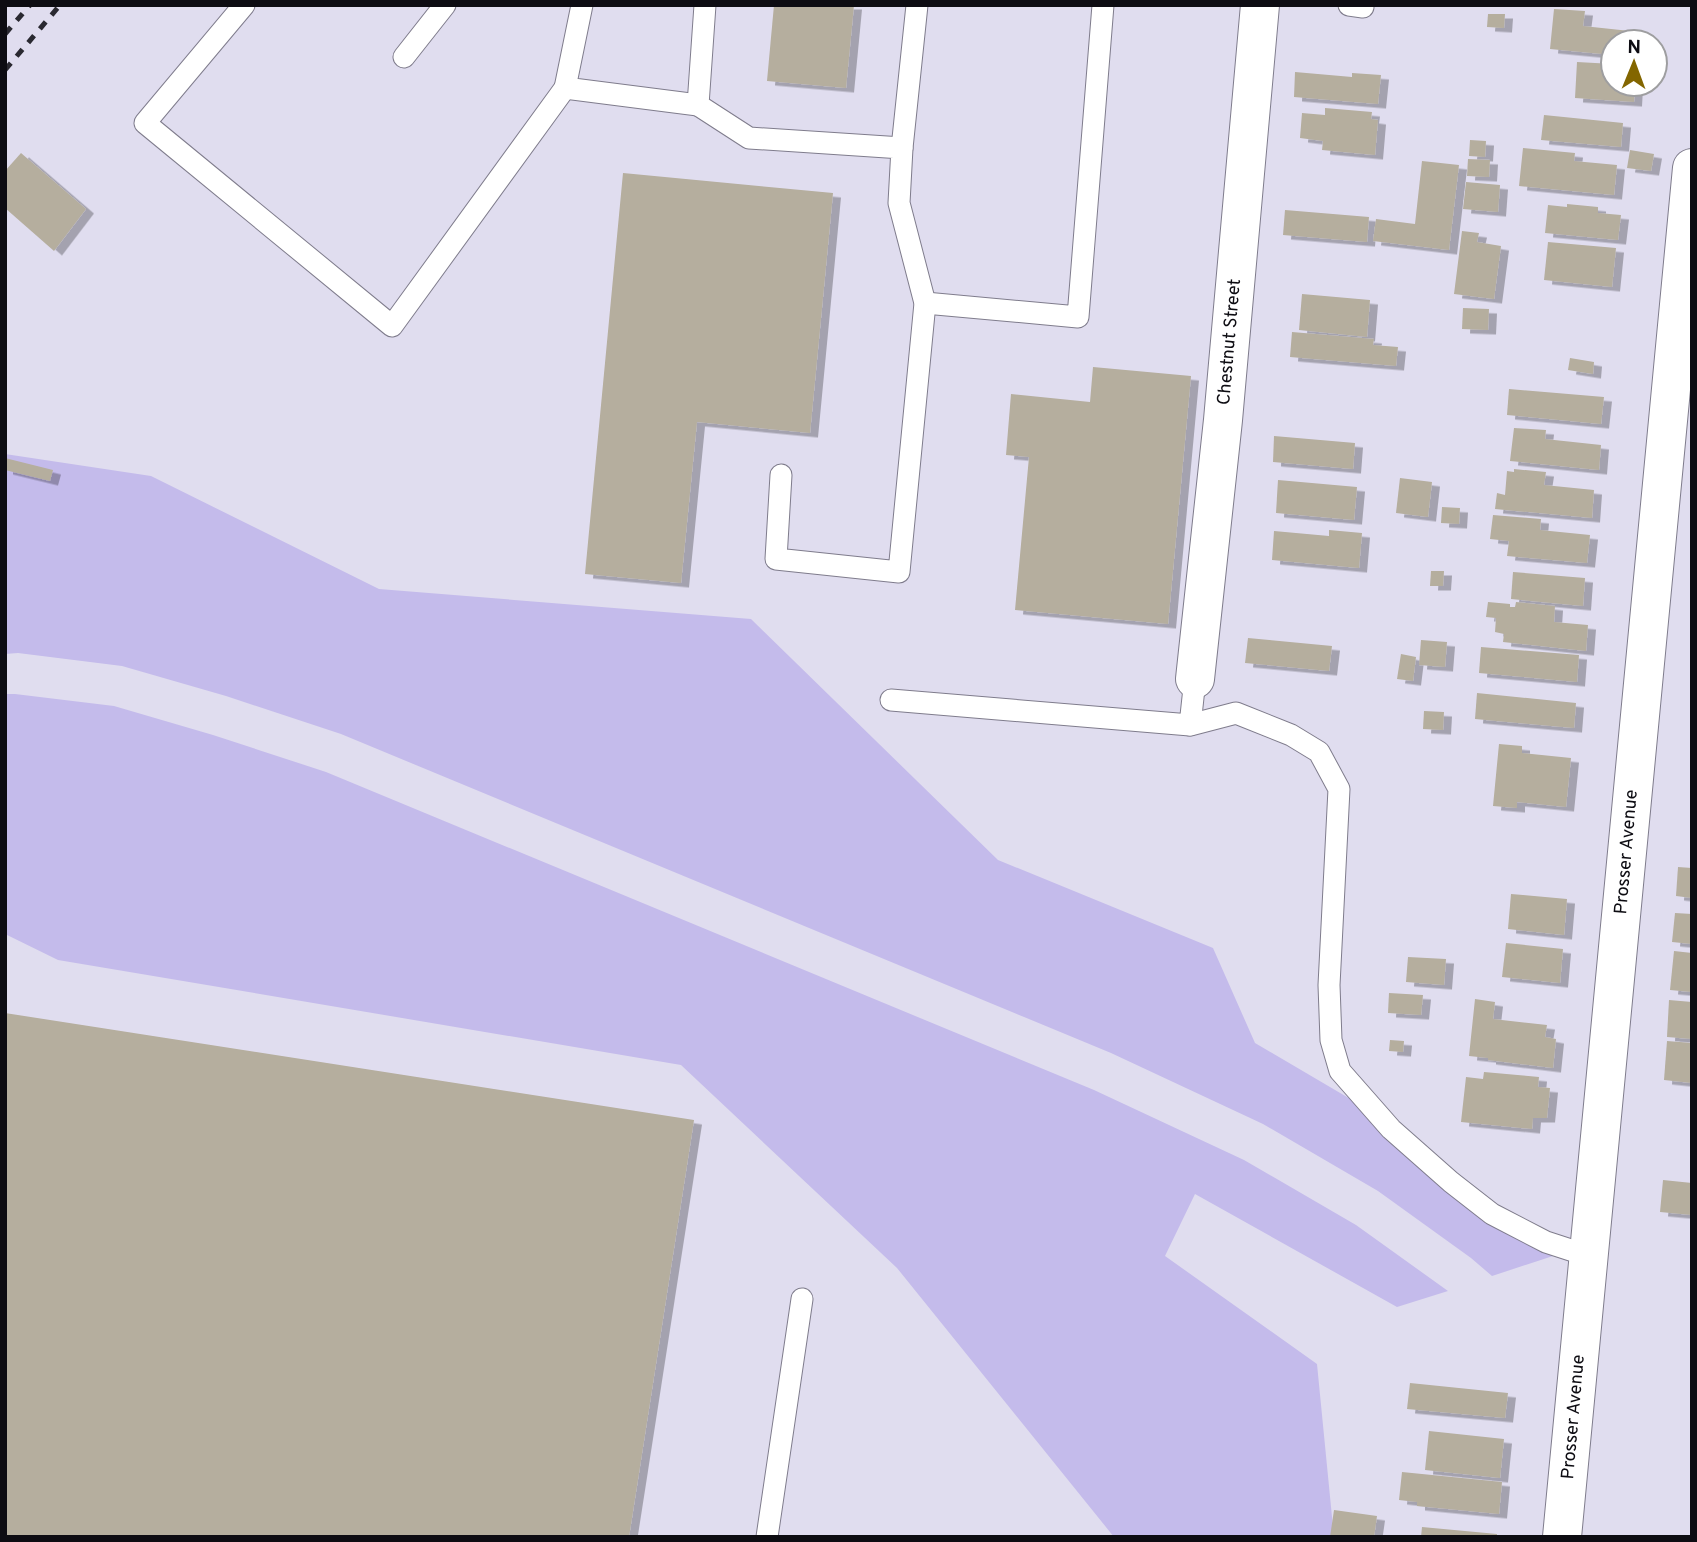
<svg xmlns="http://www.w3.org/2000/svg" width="1697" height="1542" font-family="Overpass,sans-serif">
<defs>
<filter id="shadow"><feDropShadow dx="8" dy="4.5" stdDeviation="0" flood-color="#0004"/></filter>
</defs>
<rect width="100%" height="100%" fill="#e0ddef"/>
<g fill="#c4bbeb">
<path d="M5 454 151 476 379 589 751 619 998 860 1213 948 1255 1043 1415 1137 1553 1256 1492 1276 1471 1258 1378 1191 1263 1124 1111 1053 341 734 226 696 122 666 18 653 5 654Z"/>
<path d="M5 694H15L114 706 213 735 326 772 1094 1090 1244 1160 1356 1225 1448 1291 1397 1307 1195 1194 1165 1256 1317 1364 1333 1527 1331 1537H1114L897 1268 681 1065 58 960 5 934Z"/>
</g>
<g fill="#b5ae9e" filter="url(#shadow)">
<path d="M774 5H854L846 88 767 81Z"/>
<path d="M1554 9 1585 11 1583 26 1630 31 1629 42H1613V55L1550 49Z"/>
<path d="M1488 14H1505L1504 28 1487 27Z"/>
<path d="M1577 62 1613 64V84H1635L1634 102 1575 98Z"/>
<path d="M1295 72 1352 77V73L1381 75 1378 104 1294 97Z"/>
<path d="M1325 108 1372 112 1371 119 1378 120 1375 155 1322 150 1323 141 1300 138 1302 113 1325 115Z"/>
<path d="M1544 115 1623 123 1621 147 1541 140Z"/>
<path d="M1470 140 1486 141 1485 157 1469 156Z"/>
<path d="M1523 148 1575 153 1574 161 1617 165 1614 195 1519 186Z"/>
<path d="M1630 150 1654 154 1651 171 1627 168Z"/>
<path d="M21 153 86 209 54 251 5 208V171Z"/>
<path d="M1468 159 1490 160 1489 177 1467 176Z"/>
<path d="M1422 161 1459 165 1449 250 1373 241 1376 219 1415 224Z"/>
<path d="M623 173 833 193 810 433 697 422 681 583 585 574Z"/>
<path d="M1466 182 1500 185 1498 212 1463 209Z"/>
<path d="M1567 204 1598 207V213L1621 215 1618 240 1545 233 1548 205 1567 207Z"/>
<path d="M1285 210 1369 217 1367 242 1283 235Z"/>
<path d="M1462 231 1479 233 1477 242 1501 246 1494 299 1454 294Z"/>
<path d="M1548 242 1616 248 1612 287 1544 280Z"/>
<path d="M1302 294 1370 300 1367 337 1299 330Z"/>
<path d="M1463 308 1489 309 1488 330 1462 329Z"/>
<path d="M1292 332 1374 339 1373 345 1398 347 1396 366 1290 357Z"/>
<path d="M1570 358 1594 362 1593 374 1568 370Z"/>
<path d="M1093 367 1191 376 1168 624 1015 610 1029 457 1006 455 1011 394 1090 402Z"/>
<path d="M1509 389 1604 397 1601 424 1507 415Z"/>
<path d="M1514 428 1546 430 1545 439 1601 445 1599 470 1510 461Z"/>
<path d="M1274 436 1355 443 1353 469 1273 462Z"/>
<path d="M5 458 53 470 50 481 5 470Z"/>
<path d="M1514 469 1546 472 1544 485 1594 490 1592 518 1495 509 1497 493 1505 495 1507 471 1514 472Z"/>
<path d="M1400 478 1432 482 1428 517 1396 513Z"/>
<path d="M1278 480 1357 487 1354 520 1276 513Z"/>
<path d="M1442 507 1460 508 1459 524 1441 523Z"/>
<path d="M1493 515 1541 519 1540 530 1590 535 1587 563 1507 556 1509 541 1490 539Z"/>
<path d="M1329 530 1362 533 1359 568 1272 560 1274 531 1329 536Z"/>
<path d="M1431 571H1444L1443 586H1430Z"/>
<path d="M1513 572 1585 578 1583 606 1511 599Z"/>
<path d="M1488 602 1510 604V607H1515L1516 602 1555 606 1554 622 1588 625 1586 651 1503 642 1504 634 1495 632 1496 618 1486 617Z"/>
<path d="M1248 638 1332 646 1329 671 1245 663Z"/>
<path d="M1421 640 1447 642 1445 667 1419 665Z"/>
<path d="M1481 647 1579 655 1577 682 1479 673Z"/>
<path d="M1401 654 1416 657 1413 681 1397 679Z"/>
<path d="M1477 693 1576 703 1574 728 1475 719Z"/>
<path d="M1424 711 1444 712 1443 730 1423 729Z"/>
<path d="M1499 744 1522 746V753L1571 758 1566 807 1517 802V808L1493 806Z"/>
<path d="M1678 867 1692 868V898L1676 896Z"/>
<path d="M1511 894 1567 899 1564 935 1508 929Z"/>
<path d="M1675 913 1692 914V944L1672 942Z"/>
<path d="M1506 943 1563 949 1560 983 1502 977Z"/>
<path d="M1674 951 1692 953V992L1670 990Z"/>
<path d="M1408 957 1446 959 1444 985 1406 982Z"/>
<path d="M1389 993 1423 995 1421 1015 1388 1013Z"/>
<path d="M1475 999 1495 1002 1493 1019 1547 1025 1545 1037 1556 1039 1553 1068 1488 1060V1058L1469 1056Z"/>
<path d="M1669 1000 1692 1002V1039L1667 1037Z"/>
<path d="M5 1013 694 1120 629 1537H5Z"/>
<path d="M1390 1040 1404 1041 1403 1052 1389 1051Z"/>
<path d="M1667 1041 1692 1043V1083L1664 1080Z"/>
<path d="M1484 1072 1539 1077 1538 1087 1550 1088 1547 1118H1533L1532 1129 1461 1122 1466 1077 1483 1079Z"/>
<path d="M1663 1180 1692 1183V1215L1660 1212Z"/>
<path d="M1410 1383 1508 1393 1505 1418 1407 1409Z"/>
<path d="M1429 1431 1504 1439 1500 1478 1425 1470Z"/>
<path d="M1402 1472 1502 1482 1499 1514 1417 1506V1502L1399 1500Z"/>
<path d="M1334 1510 1377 1516 1374 1537H1330Z"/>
<path d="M1422 1527 1497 1534V1537H1421Z"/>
</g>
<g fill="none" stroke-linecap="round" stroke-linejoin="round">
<defs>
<g id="lane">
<path d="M244 5 145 123 392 326 565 88"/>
<path d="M582 5 565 88 698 105"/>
<path d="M705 5 698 105 749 138 902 148 899 203 925 303 899 572 776 559 781 475"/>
<path d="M1349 5 1363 7"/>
<path d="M404 57 445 5"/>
<path d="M902 148 917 5"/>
<path d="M925 303 1078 317 1103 5"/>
<path d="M891 700 1190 725 1195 679"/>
<path d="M1190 725 1236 713 1291 735 1319 752 1339 789 1329 985 1331 1040 1340 1071 1391 1129 1451 1182 1492 1214 1546 1242 1589 1256"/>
<path d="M767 1537 802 1299"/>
</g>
<g id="street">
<path d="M1195 679 1223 420 1260 5"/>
<path d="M1562 1537 1692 168"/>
</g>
</defs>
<use href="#lane" stroke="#7f7c8c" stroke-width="23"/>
<use href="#street" stroke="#7f7c8c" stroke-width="40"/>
<use href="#lane" stroke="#fff" stroke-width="21"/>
<use href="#street" stroke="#fff" stroke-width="38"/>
<g stroke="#2a2931" stroke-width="5" stroke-dasharray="9 9" stroke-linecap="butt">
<path d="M5 34 30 5"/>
<path d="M5 70 60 5"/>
</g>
</g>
<g text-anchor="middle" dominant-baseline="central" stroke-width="6" stroke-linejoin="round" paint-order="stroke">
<g font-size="18" fill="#0d0c12" stroke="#fff">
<text transform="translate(1230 342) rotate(-85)">Chestnut Street</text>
<text transform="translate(1627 852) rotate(-85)">Prosser Avenue</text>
<text transform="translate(1574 1417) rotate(-85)">Prosser Avenue</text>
</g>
</g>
<rect width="1697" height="1542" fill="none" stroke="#0d0c12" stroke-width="14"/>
<g transform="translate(1634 63) rotate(1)"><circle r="33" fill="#ffffff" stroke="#9e9ea0" stroke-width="2"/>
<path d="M0-5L12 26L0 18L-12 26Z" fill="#836600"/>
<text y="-10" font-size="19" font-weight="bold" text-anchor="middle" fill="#0d0c12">N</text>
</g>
</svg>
